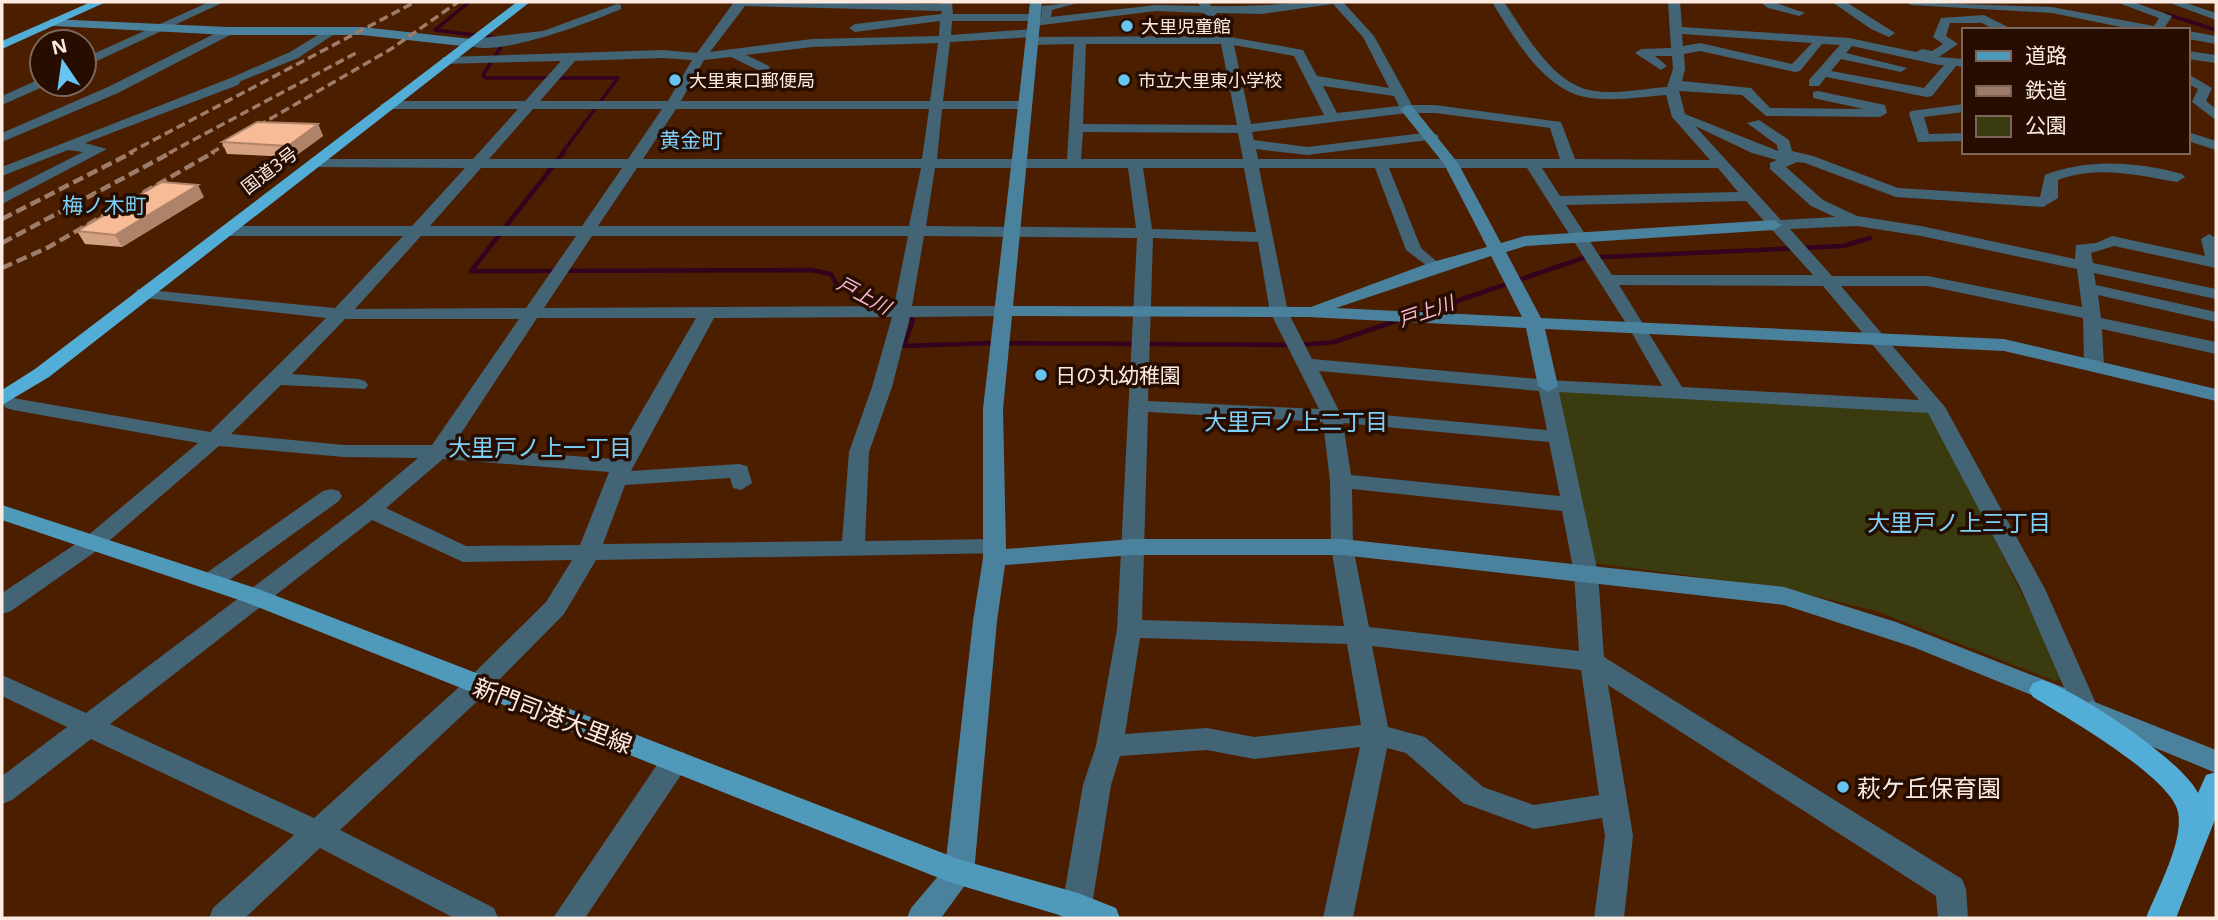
<svg xmlns="http://www.w3.org/2000/svg" width="2218" height="920" font-family="'Open Sans','Noto Sans JP',sans-serif">
<rect width="100%" height="100%" fill="#4c1e00"/>
<path fill="#3a3b0e" d="M1555 391 1931 410 2063 678 2055 681 1876 611 1783 588 1593 563Z"/>
<g fill="none" stroke-linecap="round" stroke-linejoin="round">
<g stroke="#33021e" stroke-width="3.5">
<path d="M469 2 435 30 506 39 483 75 486 78H618L562 153"/>
<path d="M2166 14 2216 30"/>
</g>
<g stroke="#33021e" stroke-width="4.5">
<path d="M564 152 471 271 811 270 831 274 837 285 888 309"/>
<path d="M1419 314 1583 258 1843 246 1870 238"/>
<path d="M903 316 913 320 904 346 993 343 1291 345"/>
<path d="M1301 345 1334 342 1399 320"/>
</g>
<g fill="#426475" fill-rule="evenodd">
<path d="M209 2H224L84 67V58Z"/>
<path d="M734 2 941 4 940 2H952L953 14H1035L1041 18 1042 6 1081 2 1052 10 1051 17 1156 5 1200 6 1197 2H1209L1211 6C1256 7 1299 2 1343 2L1374 36 1412 105H1435L1561 122 1575 159 1710 160 1672 117 1666 95C1640 97 1611 102 1585 97 1542 88 1513 36 1492 2H1504C1524 31 1548 77 1585 89 1609 96 1641 89 1667 87L1673 69 1672 56H1655L1667 66 1661 70 1635 53 1641 49 1671 48 1668 2H1680L1682 27 1849 38 1916 52 1922 49 1932 51 1943 44 1933 37 1941 18 1984 15 2008 27 2010 30H1995L1982 23H1950L1946 36 1958 44 1939 57 1964 59V67L1956 66 1932 96 1927 97 1826 77 1819 86H1809V80L1840 45 1822 44 1800 71 1795 72 1700 51 1684 54 1685 69 1682 81 1751 88 1770 108 1864 109 1813 98V92L1818 91 1885 105 1887 113 1880 117 1766 116 1742 95 1679 91 1685 114 1778 151 1777 145 1747 123 1759 120 1789 140 1792 151 1813 156 1898 188 2040 197 2045 175C2089 158 2137 162 2182 174L2185 177 2177 182C2137 175 2097 165 2058 180V198L2043 207 1896 197 1805 163 1797 162 1786 167 1823 200 1857 216 1921 226 2075 259 2076 245 2096 243 2112 236 2205 256 2201 239 2209 234 2216 238V268L2114 246 2091 253 2093 263 2216 289V299L2094 273 2096 285 2216 312V322L2098 295 2101 318 2216 342V354L2102 329 2104 366 2094 372 2084 366 2083 318 1928 286H1841L1945 407 2045 589 2098 708 2094 715 2085 718 2076 715 2021 589 1928 413 1559 392 1598 573 1604 657 1962 879 1966 889 1968 918H1938L1936 896 1608 685 1633 836 1624 918H1594L1605 836 1602 818 1534 829 1463 803 1406 753 1387 748 1353 918H1323L1360 747 1254 759 1207 750 1120 756 1111 785 1090 918H1060L1083 785 1096 746 1117 629 1137 238 924 236 912 306H1004L1013 311 1004 316 910 317 892 387 869 452 865 541 995 539 1003 541 1006 547 1003 553 596 560 564 614 486 693 340 830 494 908 498 918H454L320 848 245 918H209L213 908 294 835 91 739 12 800 2 804V776L67 727 2 696V675L86 713 362 505 418 458 344 457 219 446 102 547 11 611 2 614V593L86 537 198 443 13 410 6 408 3 404 6 400 13 398 210 432 326 318 144 298 138 297 135 293 138 289 335 308 403 236H224L216 231 224 226H412L465 168 313 167 306 163 313 159H473L518 109H387L380 105 387 101H525L561 61 442 64V58L446 57 662 50 697 53ZM1333 4 1363 37 1389 88 1317 76 1303 50 1230 37 1216 13 1262 14ZM745 6 942 11 941 14 855 24 849 28 855 32 940 21 939 36 812 39 710 52ZM1156 11 1204 13 1218 36 1032 37 1026 41 1032 45 1074 44 1067 159H937L942 109H1024L1031 105 1024 101H943L950 42 1033 37 1039 33 1033 29 951 35 952 21H1028L1034 26ZM1682 34 1812 43 1792 64 1700 43 1683 46ZM938 43 930 101H681L704 60 731 57 764 73 770 69 769 66 746 55 812 47ZM1086 44H1221L1237 125 1083 124ZM1234 45 1294 56 1324 115 1251 124ZM1852 46 1939 65H1944L1924 88 1831 71 1841 59 1901 72 1907 68 1846 53ZM662 58 692 60 668 101H540L575 61ZM1323 86 1394 96 1399 106 1337 113ZM533 109H662L628 159H489ZM676 109H929L922 159H643ZM1407 113H1435L1550 128 1560 159H1258L1256 149 1307 155 1437 139 1439 136 1432 132 1307 147 1254 140 1252 132ZM1695 126 1752 153 1777 160 1770 163V169L1811 206 1835 217 1781 220ZM1083 132 1238 133 1243 159H1081ZM481 168H622L582 226H430ZM637 168H921L909 226H598ZM935 168H1128L1136 228 926 226ZM1143 168H1244L1256 232 1152 229ZM1259 168H1375L1406 250 1435 272 1443 267 1421 248 1389 168H1527L1629 328 1662 386 1548 380 1312 359 1288 312ZM1542 168H1718L1738 192 1560 196ZM1746 201 1813 275H1612L1566 205ZM1857 226 1921 236 2077 269 2082 307 1928 276H1832L1790 229ZM421 236H576L526 308 355 309ZM592 236H908L894 306 544 308ZM1153 238 1258 242 1270 312 1319 409 1148 401ZM1619 285 1823 286 1919 400 1682 387ZM892 317 872 387 849 452 842 541 603 544 625 485 730 478 733 488 741 490 752 483 747 466 739 464 631 471 714 318ZM537 318H696L614 459 452 447ZM345 319H519L432 445H344L231 434 281 385 365 389 368 385 365 381 358 379 292 374ZM1319 371 1539 391 1547 430 1339 411ZM1148 412 1323 422 1330 481 1331 547 1344 626 1142 620ZM1343 423 1549 442 1560 496 1351 475ZM443 459 609 472 580 545 466 546 386 508ZM1352 489 1562 511 1574 573 1579 651 1369 627 1353 547ZM372 520 463 562 572 560 546 602 468 679 314 818 110 724ZM1140 638 1347 644 1361 725 1254 737 1207 728 1125 734ZM1372 646 1581 670 1599 795 1534 805 1483 787 1425 737 1388 727Z"/>
<path d="M1760 2H1773L1805 13 1799 16 1768 8Z"/>
<path d="M1832 2H1846L1895 33 1889 37 1871 29Z"/>
<path d="M1905 2 2052 7 2154 26 2159 18 2116 2H2133L2172 16 2163 30H2136L2052 13 1911 5Z"/>
<path d="M2167 2H2183L2216 13V20Z"/>
<path d="M617 4 621 5V9C593 21 489 62 465 43L471 39 543 31Z"/>
<path d="M228 27 234 31 232 34 118 93 2 142V133L108 87Z"/>
<path d="M329 28 335 32 333 35 298 58 241 81 238 85 85 143 107 149 2 204V193L83 152 68 150 2 176V167L228 79 290 52Z"/>
<path d="M2188 31 2216 36V44L2188 39Z"/>
<path d="M2188 51 2216 55V63L2188 59Z"/>
<path d="M2188 74 2212 88 2206 101 2216 109V120L2192 102 2198 89 2188 84Z"/>
<path d="M42 78V84L47 85 2 105V96Z"/>
<path d="M1964 104V112L1924 117 1929 134 1964 133V141L1918 142 1909 114 1911 111Z"/>
<path d="M2188 132 2216 141V150L2188 141Z"/>
<path d="M331 489 339 491 342 496 339 501 218 588H202L198 582 202 576 323 491Z"/>
<path d="M675 750 685 753 689 761 685 769 585 918H553L665 753Z"/>
</g>
<g fill="#4a829d" fill-rule="evenodd">
<path d="M1030 2H1042L1013 306 1311 307 1429 263 1487 247 1444 164 1400 109 1407 105 1412 106 1458 163 1501 243 1525 236 1774 220 1782 225 1774 230 1526 246 1506 252 1541 318 2004 339 2216 389V401L2004 351 1545 329 1558 386 1548 392 1538 386 1526 328 1307 317 1012 316 1003 409 1006 549 1132 539H1342L1784 587 1896 622 2065 688 2069 695 2065 702 2056 705 1913 647 1784 605 1342 555H1132L1005 565 997 621 974 873 941 918H907L911 908 945 868 973 621 983 558V409ZM1491 256 1522 317 1336 308Z"/>
<path d="M50 19 228 27H362L471 39 477 43 471 47 362 35H228L54 26 50 25Z"/>
<path d="M2092 701 2216 750V773L2083 718 2079 711 2083 704Z"/>
</g>
<path fill="#4f99bb" fill-rule="evenodd" d="M2 505 261 590 961 860 1078 893 1116 908 1120 918H1069L949 882 245 602 2 520Z"/>
<g fill="#53aed7" fill-rule="evenodd">
<path d="M91 2H106L2 49V41Z"/>
<path d="M517 2H530L49 377 2 405V390L35 369Z"/>
<path d="M2042 680C2078 691 2182 760 2198 793L2206 775 2216 772V817L2176 918H2146C2157 890 2184 842 2178 812 2171 777 2064 716 2033 697L2029 690 2033 683Z"/>
</g>
<g stroke="#9d7d69" stroke-width="3.5" stroke-dasharray="9 4.5" stroke-linecap="butt">
<path d="M129 153 415 2"/>
<path d="M169 153 356 53"/>
<path d="M211 153 391 49 458 2"/>
</g>
<g stroke="#9d7d69" stroke-width="4.5" stroke-dasharray="11 5" stroke-linecap="butt">
<path d="M2 219 133 152"/>
<path d="M2 243 172 152"/>
<path d="M2 268 47 248 214 152"/>
</g>
</g>
<g fill="#d5a183">
<path d="M318 124 323 136 294 157 227 154 222 142Z"/>
<path d="M204 197 122 247 85 244 77 231Z"/>
</g>
<g fill="#ae836a">
<path d="M318 124 323 136 294 157 288 146Z"/>
<path d="M198 185 204 197 122 247 115 235Z"/>
</g>
<g fill="#f8bb98" stroke="#ae836a" stroke-width="2">
<path d="M257 122 318 124 288 146 222 142Z"/>
<path d="M162 182 198 185 115 235 77 231Z"/>
</g>
<g fill="#67c4f0" stroke="#270d00" stroke-width="2.5">
<circle cx="1127" cy="26" r="7"/>
<circle cx="675" cy="80" r="7"/>
<circle cx="1124" cy="80" r="7"/>
<circle cx="1041" cy="375" r="7"/>
<circle cx="1843" cy="787" r="7"/>
</g>
<g text-anchor="middle" dominant-baseline="central" stroke-width="7" stroke-linejoin="round" paint-order="stroke">
<g font-size="18" fill="#fbebe3" stroke="#270d00" text-anchor="start">
<text x="1141" y="26">大里児童館</text>
<text x="689" y="80">大里東口郵便局</text>
<text x="1138" y="80">市立大里東小学校</text>
</g>
<g font-size="18" fill="#fbebe3" stroke="#270d00">
<text transform="translate(269 170) rotate(-37)">国道3号</text>
</g>
<g font-size="19" font-style="italic" fill="#fabad6" stroke="#270d00">
<text transform="translate(864 295) rotate(28)">戸上川</text>
<text transform="translate(1426 311) rotate(-19)">戸上川</text>
</g>
<g font-size="21" fill="#7cd0f9" stroke="#270d00">
<text x="691" y="140">黄金町</text>
<text x="104" y="205">梅ノ木町</text>
</g>
<g font-size="21" fill="#fbebe3" stroke="#270d00" text-anchor="start">
<text x="1055" y="375">日の丸幼稚園</text>
</g>
<g font-size="23" fill="#7cd0f9" stroke="#270d00">
<text x="1296" y="421">大里戸ノ上二丁目</text>
<text x="540" y="447">大里戸ノ上一丁目</text>
<text x="1959" y="522">大里戸ノ上三丁目</text>
</g>
<g font-size="24" fill="#fbebe3" stroke="#270d00">
<text transform="translate(553 715) rotate(21)">新門司港大里線</text>
</g>
<g font-size="24" fill="#fbebe3" stroke="#270d00" text-anchor="start">
<text x="1857" y="787">萩ケ丘保育園</text>
</g>
</g>
<rect width="2218" height="920" fill="none" stroke="#fbebe3" stroke-width="7"/>
<rect x="1962" y="28" width="228" height="126" fill="#270d00" stroke="#7c665b" stroke-width="2"/>
<rect x="1976" y="51" width="35" height="10" fill="#4f99bb" stroke="#7c665b" stroke-width="2"/>
<text x="2025" y="63" font-size="21" fill="#fbebe3">道路</text>
<rect x="1976" y="86" width="35" height="10" fill="#9d7d69" stroke="#7c665b" stroke-width="2"/>
<text x="2025" y="98" font-size="21" fill="#fbebe3">鉄道</text>
<rect x="1976" y="116" width="35" height="21" fill="#3a3b0e" stroke="#7c665b" stroke-width="2"/>
<text x="2025" y="133" font-size="21" fill="#fbebe3">公園</text>
<g transform="translate(63 63) rotate(347)"><circle r="33" fill="#270d00" stroke="#7c665b" stroke-width="2"/>
<path d="M0-5L12 26L0 18L-12 26Z" fill="#67c4f0"/>
<text y="-10" font-size="19" font-weight="bold" text-anchor="middle" fill="#fbebe3">N</text>
</g>
</svg>
